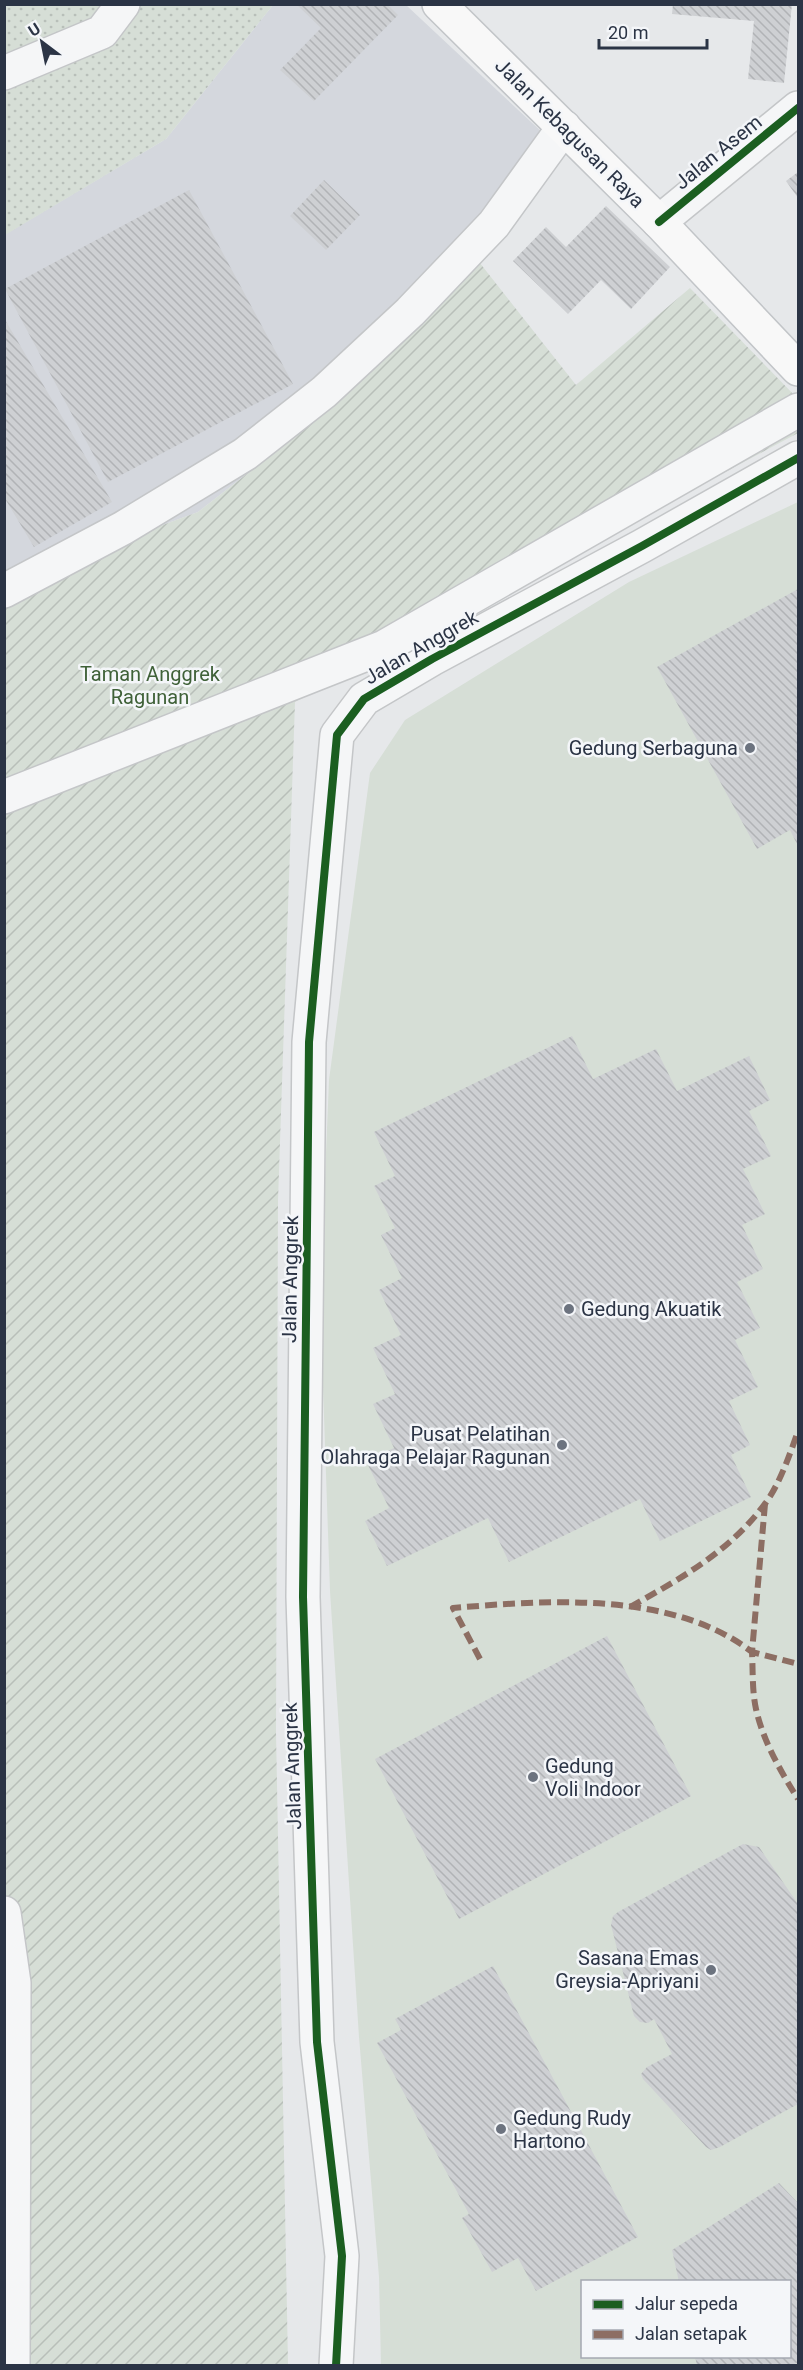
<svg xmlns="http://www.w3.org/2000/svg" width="803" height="2370" font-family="Roboto,sans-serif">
<defs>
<pattern id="grass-dots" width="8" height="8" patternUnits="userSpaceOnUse" patternTransform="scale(1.5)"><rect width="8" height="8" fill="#d6ded6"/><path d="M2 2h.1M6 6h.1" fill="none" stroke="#b8bfb9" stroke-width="1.8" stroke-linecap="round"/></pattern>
<pattern id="garden-furrows" width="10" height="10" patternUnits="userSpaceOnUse" patternTransform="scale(1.5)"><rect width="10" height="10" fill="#d6ded6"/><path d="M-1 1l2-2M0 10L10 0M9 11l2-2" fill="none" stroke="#b8bfb9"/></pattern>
<pattern id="building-back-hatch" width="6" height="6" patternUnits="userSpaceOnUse" patternTransform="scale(1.5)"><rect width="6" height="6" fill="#ced0d3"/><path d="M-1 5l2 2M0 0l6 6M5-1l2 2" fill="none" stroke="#b1b3b6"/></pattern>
</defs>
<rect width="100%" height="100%" fill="#e6e8ea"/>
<path fill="#d4d7dd" d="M273 5H406L560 149 472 253 320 417 198 512 5 583 4 235 166 139Z"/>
<path fill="url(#grass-dots)" d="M4 5H273L166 139 5 235Z"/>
<path fill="url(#garden-furrows)" d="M472 253 576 385 690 288 798 399V433L295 702 278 1201 276 1732 288 2365 5 2366V583L198 512 320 417Z"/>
<path fill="#d6ded6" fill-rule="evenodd" d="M798 502V2365H381L379 2277 359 2037 330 1591 320 1299 329 1080 370 773 405 720 629 582ZM582 2282H790V2356H582Z"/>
<g fill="url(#building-back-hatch)">
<path d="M296 4H387L398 15 314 101 280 70 321 28Z"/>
<path d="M673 4H792L784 83 748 79 754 21 672 14Z"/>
<path d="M798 172V198L786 181Z"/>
<path d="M324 180 360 215 326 250 290 216Z"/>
<path d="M189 190 293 384 108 482 5 289Z"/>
<path d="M606 206 670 267 631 309 601 280 568 314 513 261 546 227 566 247Z"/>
<path d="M4 318 112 502 34 547 4 497Z"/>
<path d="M798 589V846L790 830 757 849 657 667Z"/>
<path d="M572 1036 593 1079 656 1049 677 1091 749 1056 770 1100 749 1111 771 1156 743 1169 765 1214 742 1225 763 1269 737 1282 760 1328 735 1340 758 1387 729 1401 750 1445 731 1455 751 1497 660 1541 640 1499 509 1562 488 1518 387 1566 365 1521 389 1508 366 1461 394 1448 373 1404 395 1394 373 1348 401 1335 379 1290 402 1278 381 1235 395 1228 374 1186 395 1176 374 1132Z"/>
<path d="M607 1636 691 1796 459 1919 375 1759Z"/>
<path d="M743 1844 759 1847 798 1904V2104L720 2147 711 2150 706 2147 643 2079 641 2074 647 2067 672 2054 654 2019 648 2023 640 2022 634 2016 611 1925 613 1916 618 1912Z"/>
<path d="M493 1966 638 2237 536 2291 518 2258 492 2272 462 2218 469 2214 377 2043 401 2030 395 2019Z"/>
<path d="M779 2183 798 2203V2363L786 2366H697L695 2356H790V2282H679L672 2250Z"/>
</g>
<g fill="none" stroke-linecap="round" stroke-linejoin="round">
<defs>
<g id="minor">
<path d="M4 73 102 32 123 4"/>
<path d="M659 222 798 108"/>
<path d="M4 591 123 528 245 454 324 392 410 312 494 224 564 127"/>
<path d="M4 797 384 647 798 410"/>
<path d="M4 1913 14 1983 13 2366"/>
<path d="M336 2366 342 2256 317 2042 303 1597 309 1042 337 735 364 699 432 659 642 546 798 458"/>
</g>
<path id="major" d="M439 4 659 222 798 369"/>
</defs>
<use href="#minor" stroke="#c4c6c8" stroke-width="36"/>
<use href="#major" stroke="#c2c5c8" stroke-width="36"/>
<use href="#minor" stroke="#f5f6f7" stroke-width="33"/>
<use href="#major" stroke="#f8f8f8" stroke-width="33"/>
<g stroke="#8d6e63" stroke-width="6" stroke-dasharray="12 6" stroke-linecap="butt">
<path d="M765 1504 752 1652 798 1664"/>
<path d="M630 1607C680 1579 729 1552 764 1505 779 1486 790 1454 798 1431"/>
<path d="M480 1659 453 1608C548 1600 673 1591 752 1652 753 1671 752 1691 756 1709 763 1741 781 1772 798 1799"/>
</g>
<defs>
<g id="cycleway">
<path d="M659 222 798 108"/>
<path d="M336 2366 342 2256 317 2042 303 1597 309 1042 337 735 364 699 432 659 642 546 798 458"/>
</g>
</defs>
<use href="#cycleway" stroke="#f4f6f9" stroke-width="11"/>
<use href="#cycleway" stroke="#1b5e20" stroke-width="8"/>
</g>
<g fill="#6c737f" stroke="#f4f6f9" stroke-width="2">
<circle cx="750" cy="748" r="6"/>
<circle cx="569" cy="1309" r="6"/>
<circle cx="562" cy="1445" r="6"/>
<circle cx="533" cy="1777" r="6"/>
<circle cx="711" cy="1970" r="6"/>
<circle cx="501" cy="2129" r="6"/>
</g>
<g text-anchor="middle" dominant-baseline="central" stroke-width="5" stroke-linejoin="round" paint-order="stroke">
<g font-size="20" fill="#2b3445" stroke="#f4f6f9">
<text transform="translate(570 133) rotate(45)">Jalan Kebagusan Raya</text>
<text transform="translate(718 152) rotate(-39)">Jalan Asem</text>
<text transform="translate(421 647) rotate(-30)">Jalan Anggrek</text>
<text transform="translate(290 1279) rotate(-89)">Jalan Anggrek</text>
<text transform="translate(292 1766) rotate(-92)">Jalan Anggrek</text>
</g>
<g font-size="20" fill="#3f6138" stroke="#f4f6f9">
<text x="150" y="674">Taman Anggrek<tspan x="150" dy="23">Ragunan</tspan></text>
</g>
<g font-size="20" fill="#2b3445" stroke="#f4f6f9" text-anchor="end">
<text x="738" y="748">Gedung Serbaguna</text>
<text x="581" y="1309" text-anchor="start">Gedung Akuatik</text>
<text x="550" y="1434">Pusat Pelatihan<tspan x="550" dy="23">Olahraga Pelajar Ragunan</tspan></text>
<text x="545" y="1766" text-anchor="start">Gedung<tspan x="545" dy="23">Voli Indoor</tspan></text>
<text x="699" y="1958">Sasana Emas<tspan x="699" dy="23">Greysia-Apriyani</tspan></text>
<text x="513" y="2118" text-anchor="start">Gedung Rudy<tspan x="513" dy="23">Hartono</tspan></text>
</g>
</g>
<rect width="803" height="2370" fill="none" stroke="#2b3445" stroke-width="12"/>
<rect x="581" y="2280" width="210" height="78" fill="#f4f6f9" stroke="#a4a8b1" stroke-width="1.5"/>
<rect x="593" y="2300" width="30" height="9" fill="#1b5e20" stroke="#a4a8b1" stroke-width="1.5"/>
<text x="635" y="2310" font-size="18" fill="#2b3445">Jalur sepeda</text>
<rect x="593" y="2330" width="30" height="9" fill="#8d6e63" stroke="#a4a8b1" stroke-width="1.5"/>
<text x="635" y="2340" font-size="18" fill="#2b3445">Jalan setapak</text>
<g transform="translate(42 42) rotate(328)" stroke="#f4f6f9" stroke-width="4.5" paint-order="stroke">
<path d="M0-4.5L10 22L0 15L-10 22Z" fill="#2b3445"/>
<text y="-9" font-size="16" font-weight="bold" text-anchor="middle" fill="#2b3445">U</text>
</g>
<path d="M599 39v9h108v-9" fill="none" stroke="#2b3445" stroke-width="3"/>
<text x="608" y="39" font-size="18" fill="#2b3445" stroke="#f4f6f9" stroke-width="4.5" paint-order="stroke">20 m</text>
</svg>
